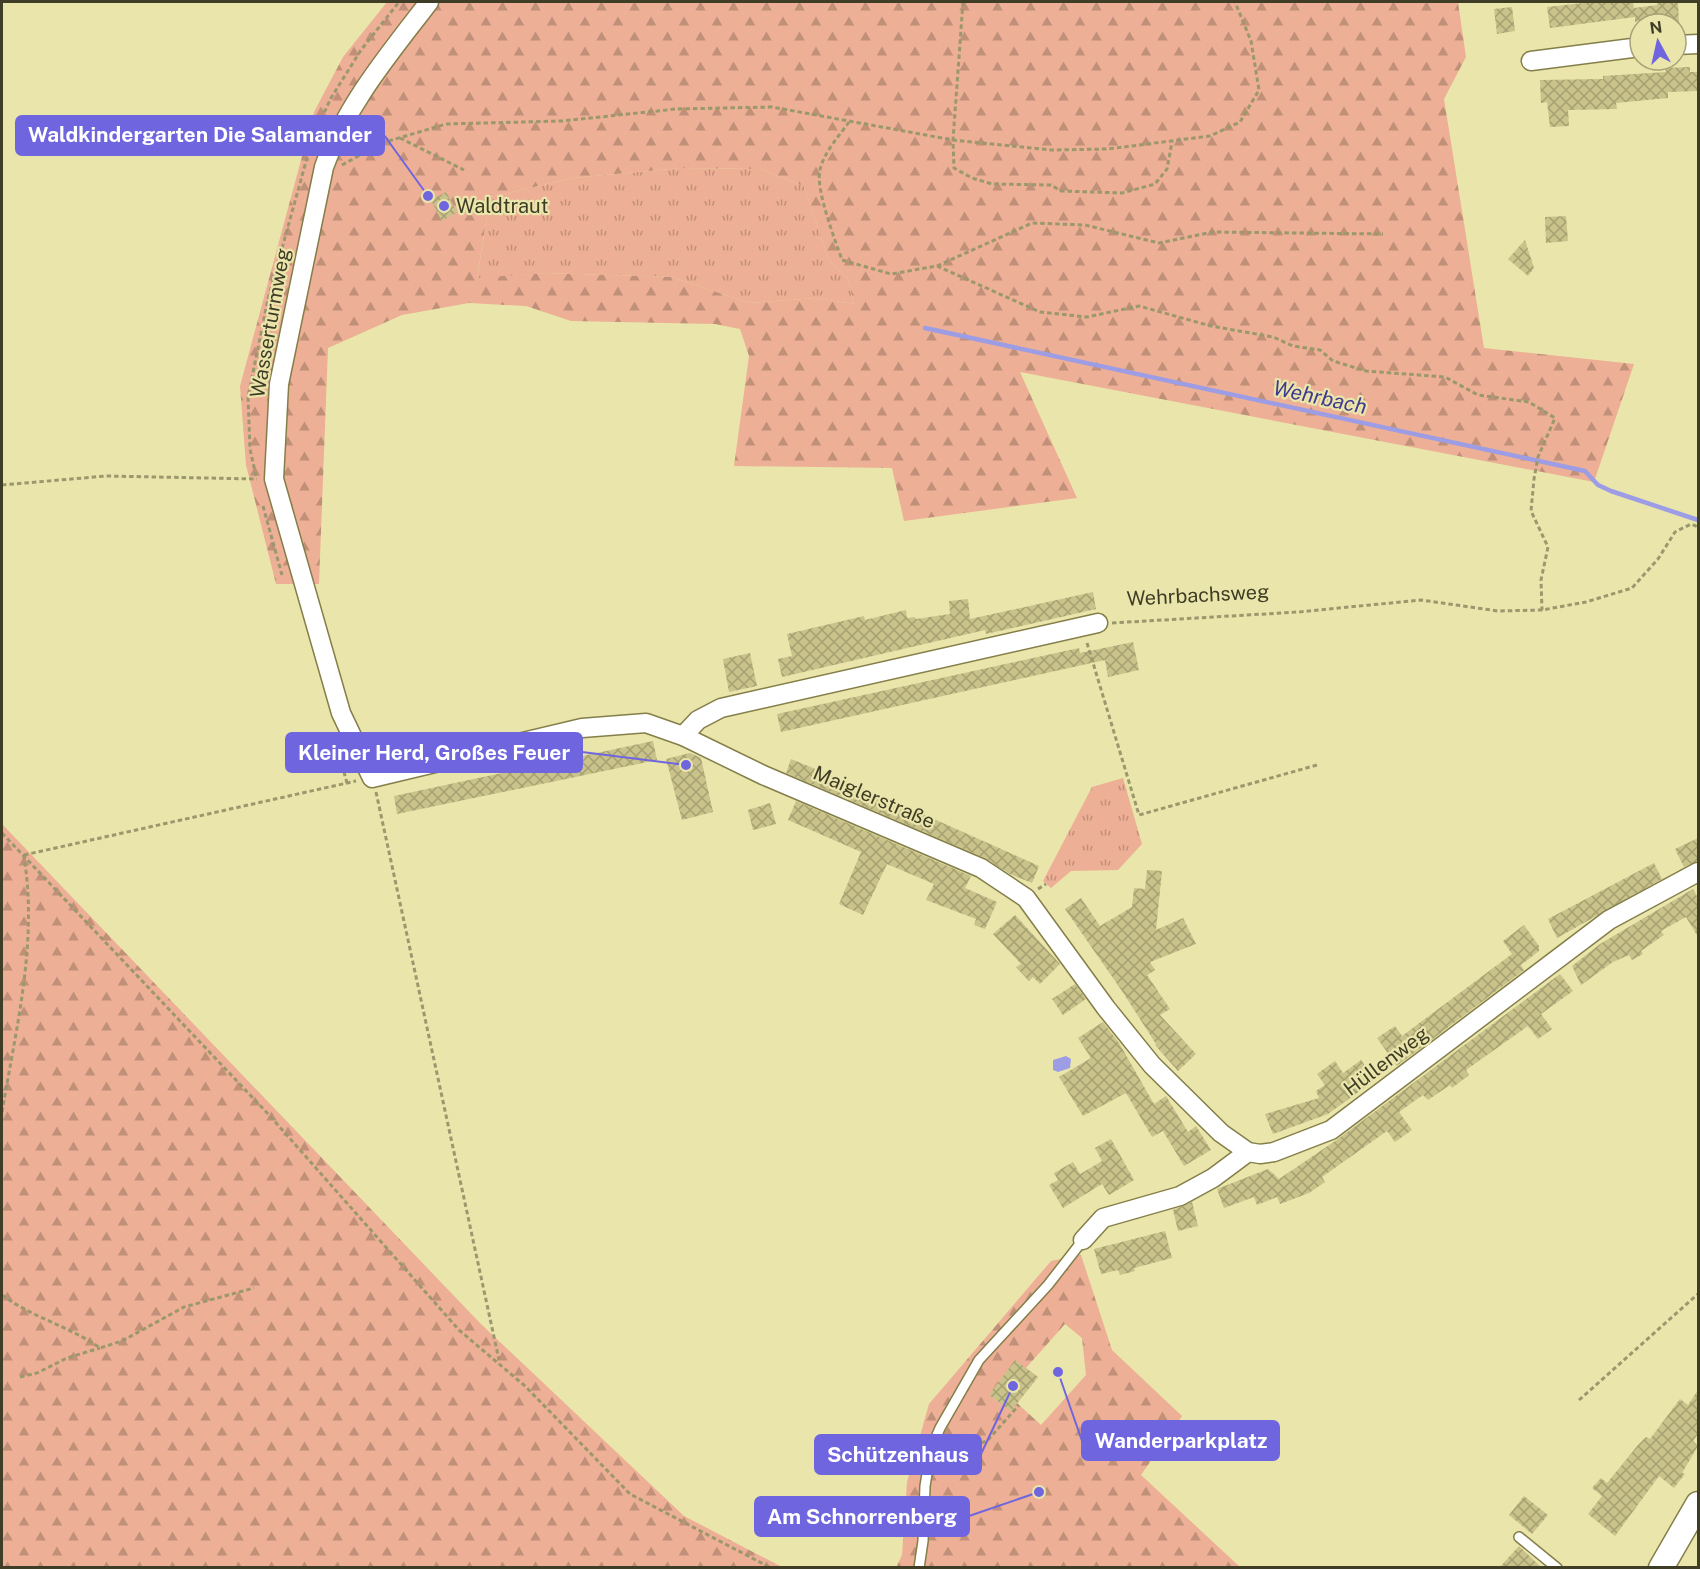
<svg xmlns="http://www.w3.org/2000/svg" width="1700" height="1569" font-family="'Public Sans',sans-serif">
<defs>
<pattern id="grass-tufts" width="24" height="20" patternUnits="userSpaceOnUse" patternTransform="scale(1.5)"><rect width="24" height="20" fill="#edaf95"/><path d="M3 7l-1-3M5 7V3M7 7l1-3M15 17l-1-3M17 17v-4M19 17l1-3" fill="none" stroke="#c19079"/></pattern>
<pattern id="forest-firs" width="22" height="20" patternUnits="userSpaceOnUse" patternTransform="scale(1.5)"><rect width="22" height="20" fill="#edaf95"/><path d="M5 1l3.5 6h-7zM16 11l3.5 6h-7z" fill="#c19079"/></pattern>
<pattern id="building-cross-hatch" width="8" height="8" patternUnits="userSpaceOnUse" patternTransform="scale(1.5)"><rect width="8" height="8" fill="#c9c38b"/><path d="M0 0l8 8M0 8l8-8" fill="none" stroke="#a5a071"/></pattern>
</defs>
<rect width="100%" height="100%" fill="#eae5ab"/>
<g fill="url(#grass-tufts)">
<path d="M680 168 760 169 804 186 829 260 848 279 854 304 816 298 749 303 672 277 546 273 477 279 490 197 573 178Z"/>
<path d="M1123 778 1142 844 1118 870 1071 871 1051 888 1043 881 1092 787Z"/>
</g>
<g fill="url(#forest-firs)" fill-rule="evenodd">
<path d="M387 2H1458L1466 57 1444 99 1484 348 1634 364 1594 482 1020 372 1077 498 904 521 892 468 734 466 749 356 740 329 715 324 571 321 526 306 469 303 402 315 328 348 319 584H276L246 465 240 386 314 112 343 57ZM680 168 760 169 804 186 829 260 848 279 854 304 816 298 749 303 672 277 546 273 477 278 490 197 573 178Z"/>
<path d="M2 824 480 1323 684 1516 782 1567H2Z"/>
<path d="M1081 1255 1112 1350 1182 1416 1141 1475 1240 1567 896 1568 902 1555 907 1482 929 1404 1051 1261ZM1065 1324 1082 1338 1086 1375 1041 1425 1017 1403 1038 1377 1026 1368Z"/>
</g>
<path fill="#9d9de5" d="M1066 1056 1071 1059 1070 1068 1058 1072 1053 1070V1060Z"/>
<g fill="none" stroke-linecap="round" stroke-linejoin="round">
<path stroke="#9d9de5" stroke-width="4.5" d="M925 328 1585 471 1598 485 1611 491 1698 520"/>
</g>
<g fill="url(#building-cross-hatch)">
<path d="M1593 2H1633L1634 8 1657 5V2H1678L1679 24H1658V19L1635 22V17L1550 28 1547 7Z"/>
<path d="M1512 7 1515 31 1497 34 1494 9Z"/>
<path d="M1690 67V72H1698V91L1668 92V98L1616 103 1617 109 1568 110 1569 126 1550 127 1547 102 1541 103 1540 80 1603 79V76L1666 72 1665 68Z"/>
<path d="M446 192 457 212 442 221 431 200Z"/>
<path d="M1566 216 1568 241 1546 243 1545 217Z"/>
<path d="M1525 240 1534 268 1528 276 1508 259Z"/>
<path d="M1093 592 1096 609 986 634 985 630 782 677 778 659 792 656 787 634 864 616 865 620 906 610 907 618 915 617 916 619 950 614 949 601 968 599 970 619Z"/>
<path d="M1133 642 1139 670 1108 677 1105 660 781 732 777 714 1079 648 1080 653Z"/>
<path d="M750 653 757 686 729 692 723 659Z"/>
<path d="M653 741 657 760 397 814 394 796Z"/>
<path d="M690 753 701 758 713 812 682 820 666 759Z"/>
<path d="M791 759 880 795 1039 866 1032 883 1010 874 985 858 786 773Z"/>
<path d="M796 801 971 876 965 888 997 902 985 929 974 925 976 919 926 900 934 884 887 864 863 915 839 904 861 852 788 820Z"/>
<path d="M770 803 776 824 753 830 748 810Z"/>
<path d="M1698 838V861L1684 867 1675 849Z"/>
<path d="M1654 863 1662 879 1557 938 1548 919Z"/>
<path d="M1147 870 1162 871 1156 930 1183 918 1196 944 1150 962 1155 970 1147 975 1170 1009 1160 1015 1196 1054 1178 1071 1155 1045 1156 1044 1122 991 1065 909 1081 898 1100 926 1132 907 1134 888 1145 889Z"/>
<path d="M1693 889 1698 898V937L1686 917 1661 931 1664 935 1641 951 1643 954 1632 960 1629 955 1613 962 1581 985 1572 966 1600 944Z"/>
<path d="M1015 915 1060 964 1040 984 1033 977 1029 981 1016 967 1021 964 993 934Z"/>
<path d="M1524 925 1539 946V951L1521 965 1524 970 1397 1066 1377 1038 1395 1026 1402 1036 1512 954 1503 941Z"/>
<path d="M1560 974 1573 991 1541 1014 1552 1029 1538 1039 1528 1026 1466 1070 1469 1075 1452 1088 1450 1085 1428 1100 1423 1095 1399 1112 1412 1130 1395 1142 1387 1131 1322 1177 1325 1182 1309 1193 1280 1204 1277 1197 1257 1205 1254 1197 1224 1208 1217 1189 1268 1169 1279 1179 1338 1139Z"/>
<path d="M1075 984 1086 999 1063 1015 1052 999Z"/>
<path d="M1103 1022 1119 1043 1154 1104 1166 1096 1188 1132 1196 1126 1211 1150 1184 1166 1163 1131 1152 1137 1126 1093 1083 1116 1059 1077 1091 1058 1078 1038Z"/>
<path d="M1361 1060 1375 1080 1328 1114 1273 1134 1265 1114 1319 1098 1316 1091 1325 1085 1317 1074 1335 1061 1343 1073Z"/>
<path d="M1111 1139 1134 1180 1109 1195 1102 1184 1063 1208 1049 1185 1058 1180 1054 1173 1073 1162 1080 1174 1102 1161 1095 1148Z"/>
<path d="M1192 1202 1198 1226 1178 1231 1173 1210Z"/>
<path d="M1165 1231 1172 1258 1134 1268 1135 1271 1120 1275 1118 1270 1101 1274 1094 1249Z"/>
<path d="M1015 1360 1038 1377 1011 1411 989 1395Z"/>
<path d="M1698 1390V1434L1693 1441 1698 1446 1682 1473 1685 1474 1674 1488 1659 1476 1615 1536 1588 1514 1602 1496 1592 1488 1601 1478 1607 1483 1638 1445 1646 1437 1650 1439 1680 1399 1688 1405Z"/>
<path d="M1524 1496 1548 1515 1532 1534 1509 1515Z"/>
<path d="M1519 1546 1542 1568H1499Z"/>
</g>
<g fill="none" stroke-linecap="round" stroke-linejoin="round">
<defs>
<g id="service">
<path d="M1519 1537 1557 1568"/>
<path d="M919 1568 923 1541 925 1486 931 1449 940 1428 979 1360 1048 1285 1083 1240"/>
</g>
<g id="minor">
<path d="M429 2C390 53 346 105 324 167L279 384 274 479 341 713 372 778 582 728 646 723 683 736 763 775 981 868 1026 898 1106 1008 1152 1065 1221 1133 1248 1152 1260 1154 1274 1152 1331 1130 1609 920 1698 872"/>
<path d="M1676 45 1698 44"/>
<path d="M1531 61 1640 47"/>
<path d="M683 736 698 720 721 708 1098 623"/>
<path d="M1083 1240 1103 1218 1180 1196 1213 1178 1248 1152"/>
</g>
<path id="secondary" d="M1661 1568 1698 1504"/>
</defs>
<use href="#service" stroke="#847e49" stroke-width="12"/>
<use href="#minor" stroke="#847e49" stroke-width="21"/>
<use href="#secondary" stroke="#847e49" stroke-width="27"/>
<g stroke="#9c986e" stroke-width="3" stroke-dasharray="4.5 3" stroke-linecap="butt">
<path d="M963 2 953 140 954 168 972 178 992 184 1051 185 1061 191 1122 193 1155 184 1167 169 1172 142"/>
<path d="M849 122C839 136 824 152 820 170 815 188 835 240 842 260L891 274 937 266 1040 312 1087 317 1139 306 1211 326 1273 337 1293 346 1320 350 1333 361 1366 371 1445 377 1478 395 1529 402 1555 418 1538 457 1534 479 1531 511 1548 547 1541 580 1542 610"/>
<path d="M400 138 464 170"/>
<path d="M342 165 382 143 446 124 562 121 676 109 772 107 953 140 1051 150 1108 149 1210 136 1240 122 1259 90 1251 41 1235 2"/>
<path d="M937 266 1032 223 1085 225 1159 243 1213 232 1383 234"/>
<path d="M256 476 250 449 248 397 268 299 313 136 331 98 361 50 399 2"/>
<path d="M2 485 106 476 257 479"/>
<path d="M263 506 282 575"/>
<path d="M1112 623 1298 612 1421 600 1498 611 1542 610 1586 602 1632 588 1658 559 1675 532 1691 524 1698 527"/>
<path d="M1087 643 1139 815 1317 765"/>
<path d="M338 750 347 783"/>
<path d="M376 792 499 1360"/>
<path d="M2 833 270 1116 459 1330 525 1386 630 1494 771 1568"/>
<path d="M24 855 356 781"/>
<path d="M1038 889 1046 884"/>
<path d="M2 1112C16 1029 38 941 24 857"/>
<path d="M2 1295C33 1318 69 1326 100 1348L122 1341 184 1307 254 1288"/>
<path d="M20 1377 37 1373 67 1358 100 1348"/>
<path d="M1579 1400 1698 1294"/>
<path d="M949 1435 965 1448 987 1441 1019 1405"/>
</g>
<use href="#service" stroke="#fff" stroke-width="9"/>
<use href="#minor" stroke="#fff" stroke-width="18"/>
<use href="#secondary" stroke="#fff" stroke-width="24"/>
</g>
<circle fill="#6f65df" stroke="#eae5ab" stroke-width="2" cx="444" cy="206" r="6"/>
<g text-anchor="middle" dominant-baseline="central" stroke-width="4.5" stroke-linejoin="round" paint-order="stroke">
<g font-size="20" fill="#403d26" stroke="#eae5ab" text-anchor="start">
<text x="456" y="206">Waldtraut</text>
</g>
<g font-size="20" fill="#403d26" stroke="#eae5ab">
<text transform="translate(270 323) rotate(-80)">Wasserturmweg</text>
<text transform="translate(1198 595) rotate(-3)">Wehrbachsweg</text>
<text transform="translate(874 797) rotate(23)">Maiglerstraße</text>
<text transform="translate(1386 1061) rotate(-37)">Hüllenweg</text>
</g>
<g font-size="21" font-style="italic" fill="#423a8e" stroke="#eae5ab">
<text transform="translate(1320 397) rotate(12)">Wehrbach</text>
</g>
</g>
<path fill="none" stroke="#6f65df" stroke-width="2" d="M428 196L384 135M686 765L582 752M1058 1372L1082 1441M1013 1386L981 1454M1039 1492L969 1516"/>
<g fill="#6f65df" stroke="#eae5ab" stroke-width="2">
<circle cx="428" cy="196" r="6"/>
<circle cx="686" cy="765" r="6"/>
<circle cx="1058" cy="1372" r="6"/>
<circle cx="1013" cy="1386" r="6"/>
<circle cx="1039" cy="1492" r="6"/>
</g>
<g fill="#6f65df" stroke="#6f65df" stroke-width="2">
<rect x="16" y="116" width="368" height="39" rx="6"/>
<rect x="286" y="733" width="296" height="39" rx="6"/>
<rect x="1082" y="1421" width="197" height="39" rx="6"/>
<rect x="815" y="1435" width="166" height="39" rx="6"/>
<rect x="755" y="1497" width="214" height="39" rx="6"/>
</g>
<g font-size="21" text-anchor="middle" font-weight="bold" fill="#fff">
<text x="200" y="142">Waldkindergarten Die Salamander</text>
<text x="434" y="760">Kleiner Herd, Großes Feuer</text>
<text x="1181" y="1448">Wanderparkplatz</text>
<text x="898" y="1462">Schützenhaus</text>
<text x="862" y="1524">Am Schnorrenberg</text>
</g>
<rect width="1700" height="1569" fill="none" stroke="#403d26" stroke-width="6"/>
<g transform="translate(1658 42) rotate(352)"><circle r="28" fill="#eae5ab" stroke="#a6a276" stroke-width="1.5"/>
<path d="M0-4.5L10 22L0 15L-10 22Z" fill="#6f65df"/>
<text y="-9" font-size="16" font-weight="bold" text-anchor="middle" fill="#403d26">N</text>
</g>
</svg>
